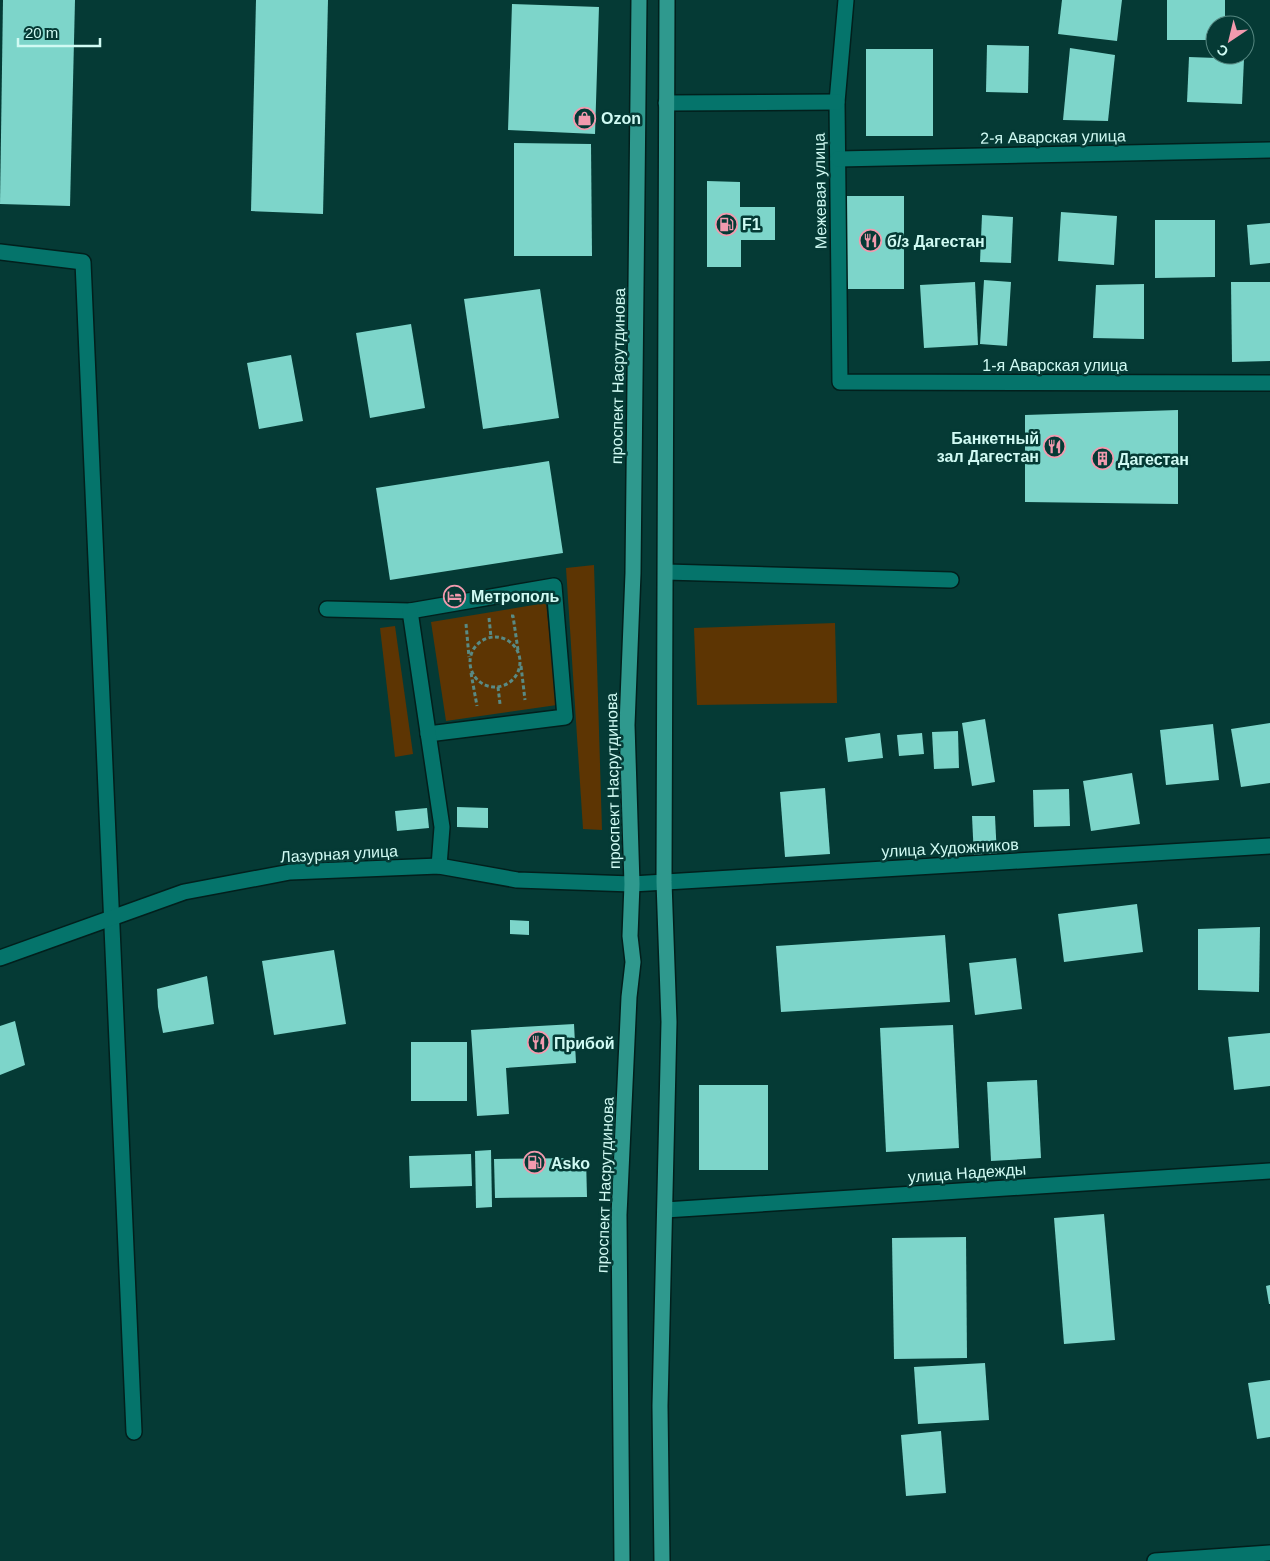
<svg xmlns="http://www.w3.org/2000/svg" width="1270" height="1561" font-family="Arial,sans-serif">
<rect width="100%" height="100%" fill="#053a35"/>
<g fill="#5d3503">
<path d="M594 565 602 830 583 829 566 568Z"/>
<path d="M546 603 557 705 446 721 431 622Z"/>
<path d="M835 623 837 703 697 705 694 628Z"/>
<path d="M395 626 413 754 395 757 380 628Z"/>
</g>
<g fill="#7dd5ca">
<path d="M3 0H75L70 206 0 204Z"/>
<path d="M256 0H328L323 214 251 211Z"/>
<path d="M1062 0H1122L1117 41 1058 34Z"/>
<path d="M1167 0H1225V25H1215V40H1167Z"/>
<path d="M512 4 599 7 595 134 508 130Z"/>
<path d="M987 45 1029 46 1028 93 986 92Z"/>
<path d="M1070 48 1115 55 1108 121 1063 120Z"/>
<rect x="866" y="49" width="67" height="87"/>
<path d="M1189 57 1244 59 1242 104 1187 102Z"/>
<path d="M514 143 591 144 592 256H514Z"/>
<path d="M707 181 740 182V207H775V240H741V267H707Z"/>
<rect x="846" y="196" width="58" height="93"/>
<path d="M1061 212 1117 216 1114 265 1058 261Z"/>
<path d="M982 215 1013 217 1011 263 980 262Z"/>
<path d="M1155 220H1215V277L1155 278Z"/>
<path d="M1270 223V263L1250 265 1247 225Z"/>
<path d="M984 280 1011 282 1007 346 980 344Z"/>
<path d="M975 282 978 345 924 348 920 285Z"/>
<path d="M1231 282H1270V361L1232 362Z"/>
<path d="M1144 284V339L1093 338 1096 285Z"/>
<path d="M540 289 559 418 483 429 464 299Z"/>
<path d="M411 324 425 408 370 418 356 333Z"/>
<path d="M291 355 303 421 259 429 247 363Z"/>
<path d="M1178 410V504L1025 502V415Z"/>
<path d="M549 461 563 553 390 580 376 488Z"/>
<path d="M985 719 995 782 972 786 962 723Z"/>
<path d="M1270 723V783L1241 787 1231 729Z"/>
<path d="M1213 724 1219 780 1166 785 1160 730Z"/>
<path d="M958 731 959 768 934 769 932 732Z"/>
<path d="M880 733 883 758 848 762 845 738Z"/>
<path d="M922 733 924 754 899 756 897 735Z"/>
<path d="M1132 773 1140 824 1091 831 1083 781Z"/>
<path d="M825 788 830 854 785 857 780 792Z"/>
<path d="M1069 789 1070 826 1034 827 1033 790Z"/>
<path d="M457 807 488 808V828L457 827Z"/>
<path d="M427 808 429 828 397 831 395 811Z"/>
<path d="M972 816H995L997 857 974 858Z"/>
<path d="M1137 904 1143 952 1064 962 1058 914Z"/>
<path d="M510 920 529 921V935L510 934Z"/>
<path d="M1260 927 1259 992 1198 990V929Z"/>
<path d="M945 935 950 1002 781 1012 776 946Z"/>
<path d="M334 950 346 1024 274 1035 262 961Z"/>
<path d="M1016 958 1022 1009 975 1015 969 963Z"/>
<path d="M207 976 214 1024 163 1033 158 1007 157 989Z"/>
<path d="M15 1021 25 1065 0 1075V1026Z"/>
<path d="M574 1024 576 1063 506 1068 509 1114 477 1116 471 1030Z"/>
<path d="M953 1025 959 1148 886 1152 880 1028Z"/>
<path d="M1270 1033V1086L1234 1090 1228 1037Z"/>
<rect x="411" y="1042" width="56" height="59"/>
<path d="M1037 1080 1041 1158 991 1161 987 1082Z"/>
<rect x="699" y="1085" width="69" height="85"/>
<path d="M491 1150 492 1207 476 1208 475 1151Z"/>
<path d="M471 1154 472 1186 410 1188 409 1156Z"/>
<path d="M586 1158 587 1197 495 1198 494 1159Z"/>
<path d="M1104 1214 1115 1340 1064 1344 1054 1218Z"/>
<path d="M966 1237 967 1358 894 1359 892 1238Z"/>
<path d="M1270 1285V1304H1269L1266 1286Z"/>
<path d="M985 1363 989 1420 918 1424 914 1367Z"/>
<path d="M1270 1380V1437L1257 1439 1248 1383Z"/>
<path d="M941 1431 946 1493 906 1496 901 1435Z"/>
</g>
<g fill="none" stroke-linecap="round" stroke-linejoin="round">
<defs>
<g id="minor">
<path d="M846 0 837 102 840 382 1270 383"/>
<path d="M666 103 837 102"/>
<path d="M838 159 1270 150"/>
<path d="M0 252 83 262 134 1432"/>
<path d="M666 572 951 580"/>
<path d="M327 609 410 611 554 586 565 717 428 734"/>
<path d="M410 611 442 827 439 866"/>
<path d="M0 958 184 892 290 872 439 866 517 880 632 884 1270 846"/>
<path d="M665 1210 1270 1171"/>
<path d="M1155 1561 1270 1553"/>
</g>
<g id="major">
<path d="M622 1561 619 1215 629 997 633 962 630 936 632 884 627 725 633 573 639 0"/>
<path d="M662 1561 660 1406 669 1022 664 882 667 0"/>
</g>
</defs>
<use href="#minor" stroke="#021f1c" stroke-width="18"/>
<use href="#major" stroke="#021f1c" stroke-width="18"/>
<g stroke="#598a84" stroke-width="3" stroke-dasharray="4 2.5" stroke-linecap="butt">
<path d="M511 616H513L518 650"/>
<path d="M489 618 491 637"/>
<path d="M466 624 469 657"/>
<circle cx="495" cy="662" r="25"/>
<path d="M521 666 525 700"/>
<path d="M471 673 477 706"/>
<path d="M498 687 500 704"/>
</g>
<use href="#minor" stroke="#05746b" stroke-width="15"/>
<use href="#major" stroke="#2f998e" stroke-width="15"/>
</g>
<defs>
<symbol id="shop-ring" viewBox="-11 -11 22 22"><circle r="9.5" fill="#053a35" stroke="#f29aae" stroke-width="1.5"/><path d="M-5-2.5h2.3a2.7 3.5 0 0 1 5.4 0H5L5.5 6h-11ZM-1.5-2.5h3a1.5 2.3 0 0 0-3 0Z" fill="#f29aae"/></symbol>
<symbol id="fuel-ring" viewBox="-11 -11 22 22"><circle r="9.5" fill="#053a35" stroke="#f29aae" stroke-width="1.5"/><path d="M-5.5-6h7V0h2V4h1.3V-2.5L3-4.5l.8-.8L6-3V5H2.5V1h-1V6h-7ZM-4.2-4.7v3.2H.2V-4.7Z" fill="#f29aae"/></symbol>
<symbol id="restaurant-ring" viewBox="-11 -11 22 22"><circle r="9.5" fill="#053a35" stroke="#f29aae" stroke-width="1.5"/><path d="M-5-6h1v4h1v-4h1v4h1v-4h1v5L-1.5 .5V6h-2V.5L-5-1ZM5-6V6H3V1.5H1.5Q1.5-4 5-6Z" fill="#f29aae"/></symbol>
<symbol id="building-ring" viewBox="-11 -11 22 22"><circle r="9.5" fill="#053a35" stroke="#f29aae" stroke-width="1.5"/><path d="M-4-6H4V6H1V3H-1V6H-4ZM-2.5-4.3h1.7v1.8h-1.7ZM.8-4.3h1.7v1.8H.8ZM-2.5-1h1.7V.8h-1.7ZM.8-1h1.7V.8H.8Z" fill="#f29aae"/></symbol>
<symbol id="hotel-ring" viewBox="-11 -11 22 22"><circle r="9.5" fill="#053a35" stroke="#f29aae" stroke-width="1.5"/><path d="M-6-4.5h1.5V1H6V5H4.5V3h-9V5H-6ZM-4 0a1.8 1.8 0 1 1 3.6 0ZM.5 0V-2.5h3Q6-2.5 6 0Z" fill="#f29aae"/></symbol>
</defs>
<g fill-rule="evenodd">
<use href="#shop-ring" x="572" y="106" width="25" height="25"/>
<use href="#fuel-ring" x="714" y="212" width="25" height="25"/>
<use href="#restaurant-ring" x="858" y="228" width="25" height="25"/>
<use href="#restaurant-ring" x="1042" y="434" width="25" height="25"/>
<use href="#building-ring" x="1090" y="446" width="25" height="25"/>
<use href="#hotel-ring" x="442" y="584" width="25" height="25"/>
<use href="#restaurant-ring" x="526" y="1030" width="25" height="25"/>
<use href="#fuel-ring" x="522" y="1150" width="25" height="25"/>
</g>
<g text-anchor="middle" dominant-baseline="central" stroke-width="5" stroke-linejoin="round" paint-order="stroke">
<g font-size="16" font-weight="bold" fill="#d0faf3" stroke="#053a35" text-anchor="start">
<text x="601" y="118">Ozon</text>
<text x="742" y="224">F1</text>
<text x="887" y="241">б/з Дагестан</text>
<text x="1039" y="438" text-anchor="end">Банкетный<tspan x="1039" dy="18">зал Дагестан</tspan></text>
<text x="1118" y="459">Дагестан</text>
<text x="471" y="596">Метрополь</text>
<text x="554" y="1043">Прибой</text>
<text x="551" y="1163">Asko</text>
</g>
<g font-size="16" fill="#d0faf3" stroke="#053a35">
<text transform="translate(1053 137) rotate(-1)">2-я Аварская улица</text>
<text transform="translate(820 191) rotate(-91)">Межевая улица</text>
<text x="1055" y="365">1-я Аварская улица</text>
<text transform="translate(618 376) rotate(-89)">проспект Насрутдинова</text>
<text transform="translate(613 781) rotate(-91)">проспект Насрутдинова</text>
<text transform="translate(950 848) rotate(-3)">улица Художников</text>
<text transform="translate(339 854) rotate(-3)">Лазурная улица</text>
<text transform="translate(967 1173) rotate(-4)">улица Надежды</text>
<text transform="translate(605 1185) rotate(-88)">проспект Насрутдинова</text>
</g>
</g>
<g transform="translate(1230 40) rotate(215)"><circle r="24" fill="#053a35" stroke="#568781"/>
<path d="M0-4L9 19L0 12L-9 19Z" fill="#f29aae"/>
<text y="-8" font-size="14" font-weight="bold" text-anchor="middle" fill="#d0faf3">С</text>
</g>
<path d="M18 38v8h82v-8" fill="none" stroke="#d0faf3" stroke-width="2.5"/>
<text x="25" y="38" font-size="15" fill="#d0faf3" stroke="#053a35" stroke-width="4" paint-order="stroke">20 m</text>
</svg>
